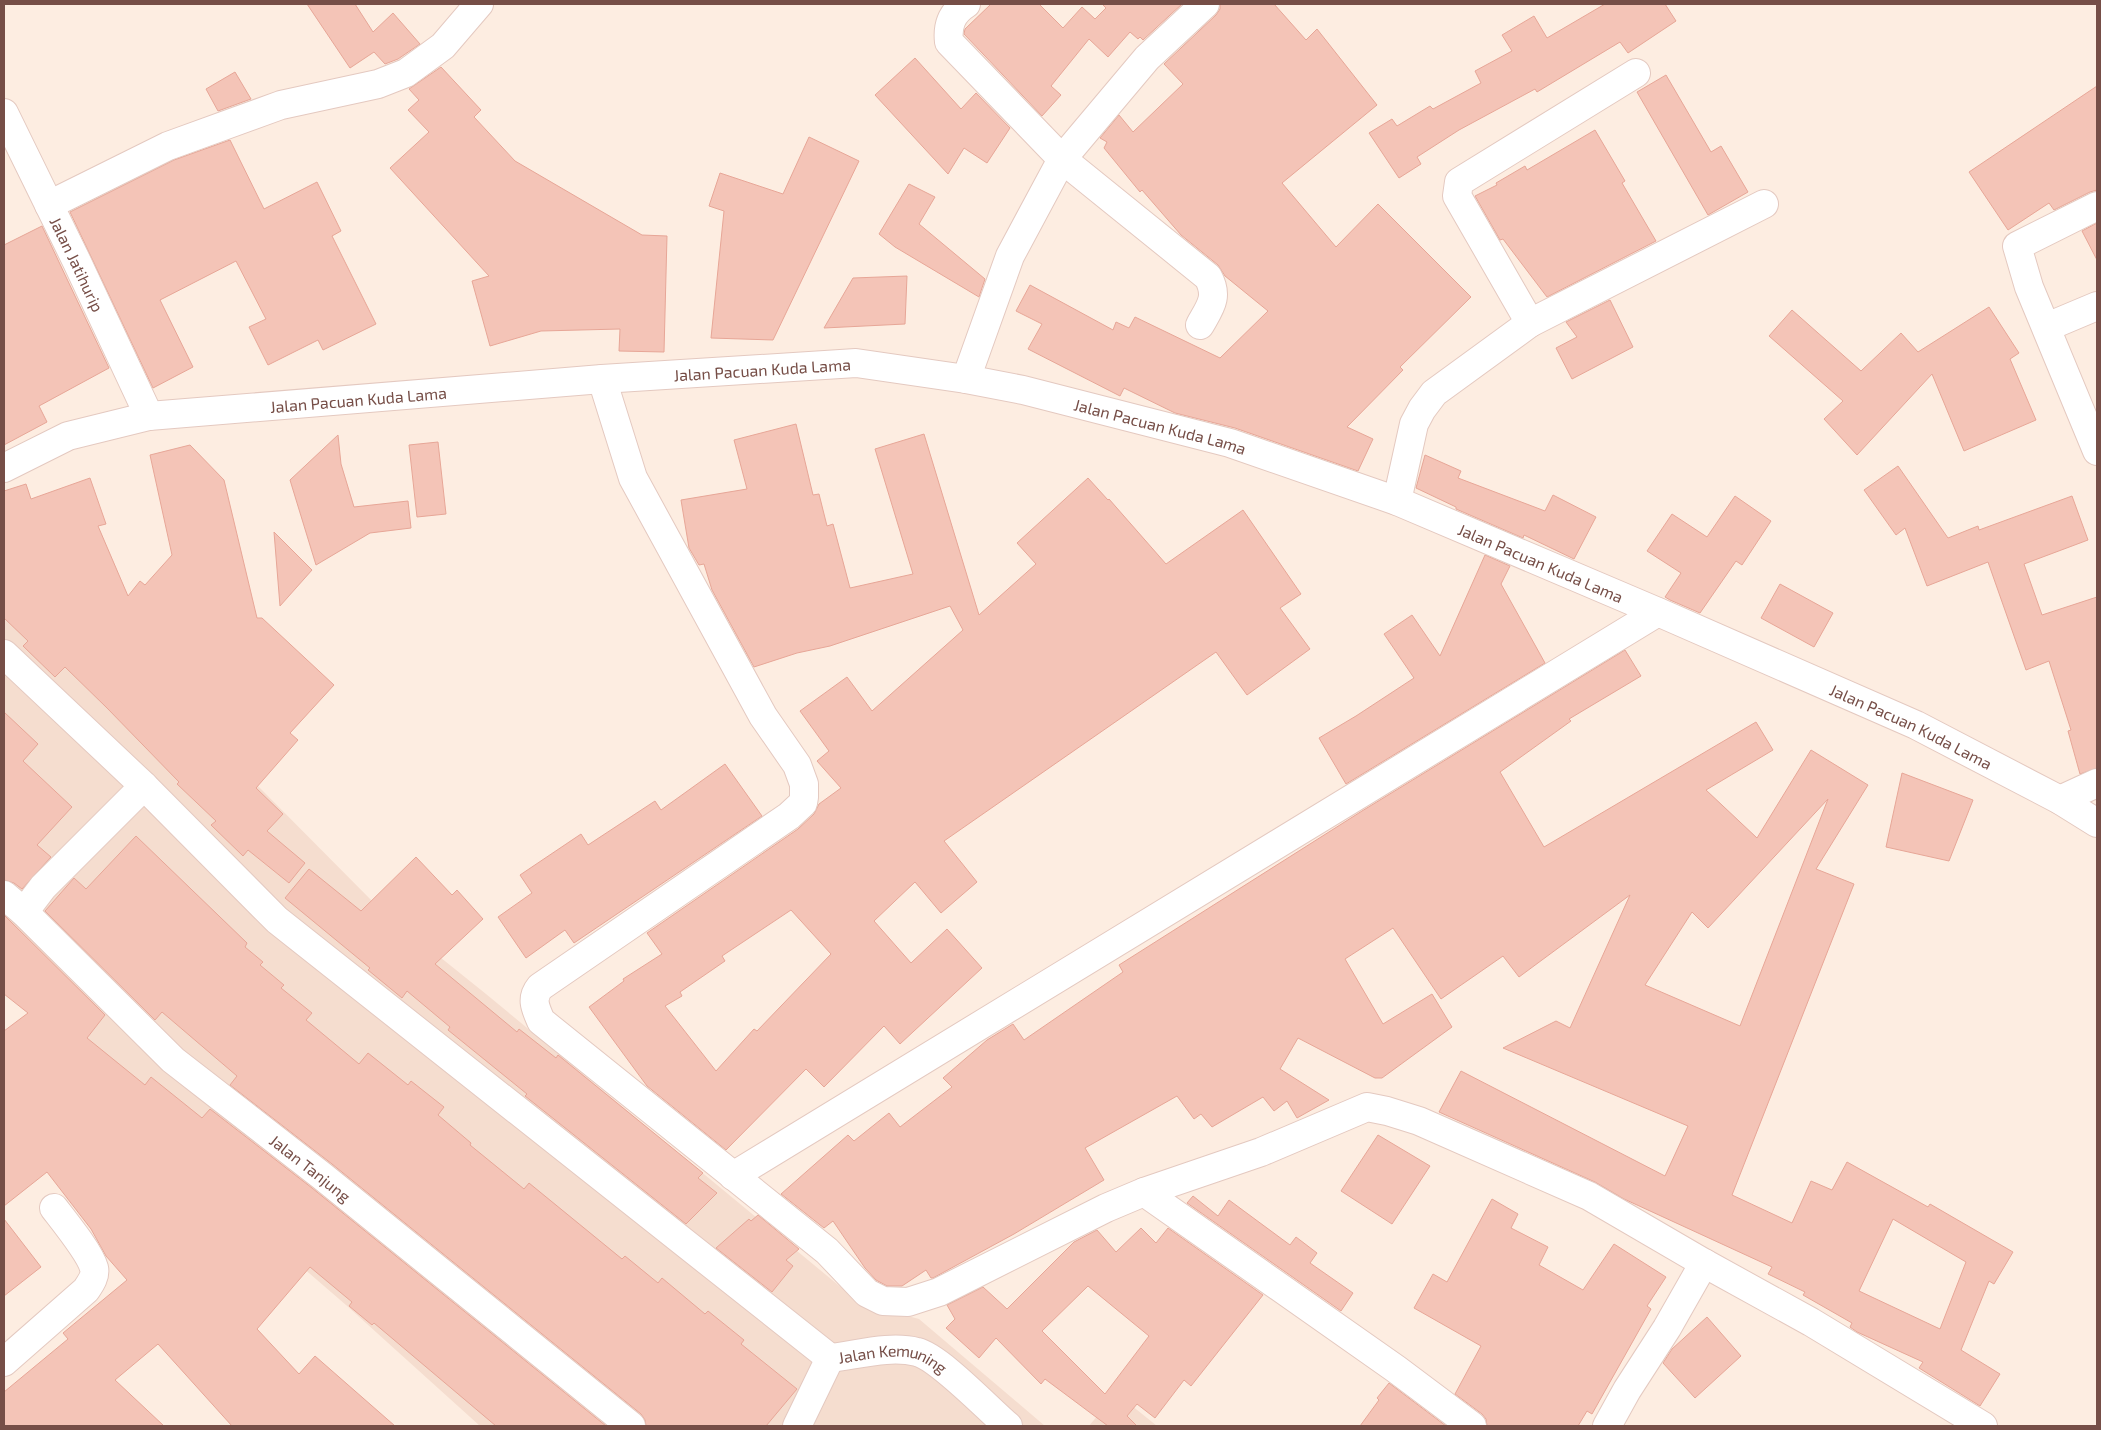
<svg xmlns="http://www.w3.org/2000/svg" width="2101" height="1430" font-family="'Exo 2',sans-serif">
<rect width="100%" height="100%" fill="#fdede1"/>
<g fill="#f5ddcf">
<path d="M4 530 380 909 486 994 860 1303 919 1319 1045 1426H480L346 1305 258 1229 128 1125 4 985Z"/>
<path d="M1116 1393 1157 1426H1089Z"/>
</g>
<g fill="#f4c4b7" stroke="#e7a697" fill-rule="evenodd">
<path d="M307 4H355L373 32 393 13 420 44 398 59 385 64 374 52 350 68Z"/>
<path d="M991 4H1039L1063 28 1082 7 1095 19 1106 8 1102 4H1182L1143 40 1140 37 1138 39 1130 32 1108 57 1089 39 1051 86 1061 95 1042 116 964 34 965 29Z"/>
<path d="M1220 4H1274L1306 40 1317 29 1377 105 1282 183 1336 247 1378 204 1471 297 1400 367 1403 370 1347 427 1373 439 1358 471 1235 428 1175 413 1124 388 1120 396 1028 349 1042 324 1016 311 1030 285 1113 330 1116 322 1129 328 1135 317 1220 358 1268 311 1225 276 1218 265 1181 235 1142 190 1140 192 1104 148 1107 142 1100 138 1119 115 1133 132 1183 84 1164 64 1216 15 1220 9Z"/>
<path d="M1605 4H1665L1676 21 1628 53 1620 42 1537 92 1535 89 1459 130 1417 157 1421 164 1399 178 1369 133 1392 119 1397 126 1430 106 1433 109 1481 83 1475 71 1512 51 1502 35 1534 16 1547 38Z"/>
<path d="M915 58 961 109 976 93 1010 128 987 163 964 148 948 174 875 95Z"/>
<path d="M441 67 481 110 474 117 515 161 642 235 667 236 664 352 619 351 620 329 541 331 490 346 472 281 489 276 390 168 429 132 408 110 419 100 409 89Z"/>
<path d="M235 72 251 99 218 111 206 89Z"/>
<path d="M1666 75 1711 152 1721 146 1748 192 1708 215 1637 92Z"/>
<path d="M2097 86V190L2090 192 2054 210 2049 203 2008 230 1969 172Z"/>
<path d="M1595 130 1625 181 1622 183 1656 241 1547 297 1503 239 1500 240 1475 196 1497 185 1496 183 1525 166 1527 170Z"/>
<path d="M809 137 859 161 773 340 711 338 724 211 709 206 720 173 783 194Z"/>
<path d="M230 140 264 209 317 182 341 231 332 236 376 324 323 350 318 340 268 365 249 327 266 319 236 261 160 300 193 367 153 388 70 212 174 160Z"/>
<path d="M909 184 935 197 919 224 985 279 979 297 895 247 879 234Z"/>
<path d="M2097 223V260L2082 231Z"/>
<path d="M42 226 109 368 39 406 47 422 4 445V245Z"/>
<path d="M907 276 905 324 824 328 853 278Z"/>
<path d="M1610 300 1633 347 1572 379 1556 348 1577 337 1566 322Z"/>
<path d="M1989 307 2019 353 2010 359 2036 420 1964 451 1932 374 1857 455 1824 419 1843 401 1769 336 1792 310 1861 371 1901 333 1918 352Z"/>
<path d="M796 424 813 495 819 494 827 526 833 524 850 588 913 574 875 449 924 434 979 615 1036 564 1017 543 1088 478 1108 500 1109 499 1166 564 1243 510 1301 594 1280 608 1310 649 1247 695 1216 652 944 841 977 882 941 913 915 882 874 921 911 963 947 929 982 968 900 1044 884 1026 824 1087 806 1069 726 1150 647 1086 589 1007 624 981 623 979 662 954 647 933 798 829 814 814 819 804 841 788 817 761 829 751 800 711 847 677 872 711 963 630 950 606 830 646 797 653 754 667 712 590 704 564 699 565 689 548 681 500 747 489 734 440ZM791 910 831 954 757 1031 754 1029 716 1071 665 1006 682 996 680 992 725 961 722 956Z"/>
<path d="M338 435 341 464 354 507 408 501 411 528 370 533 316 565 290 480Z"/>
<path d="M438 442 446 514 417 517 409 445Z"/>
<path d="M190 445 224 480 257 618H262L334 685 290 733 298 740 256 788 283 814 267 831 305 863 289 883 248 850 243 856 211 825 216 821 177 784 179 782 107 708 65 667 55 677 23 646 28 641 4 618V491L26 484 31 499 90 478 106 524 98 526 128 596 140 581 145 585 172 555 150 455Z"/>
<path d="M1425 455 1461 471 1458 478 1545 511 1553 495 1596 517 1574 559 1524 535 1523 538 1456 509V507L1416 488Z"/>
<path d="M1898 466 1948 538 1978 526 1979 530 2072 496 2088 540 2024 564 2042 615 2097 597V768L2080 774 2068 731 2071 730 2049 661 2026 670 1988 562 1927 586 1905 528 1896 535 1864 490Z"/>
<path d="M1735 496 1771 521 1742 565 1736 561 1700 613 1670 600 1665 597 1681 573 1647 551 1672 514 1707 537Z"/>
<path d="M274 532 312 570 280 606Z"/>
<path d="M1485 555 1510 566 1501 584 1545 663 1346 784 1319 738 1356 716 1414 678 1384 634 1412 615 1440 656Z"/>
<path d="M1780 584 1833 613 1814 647 1761 618Z"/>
<path d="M1625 650 1641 676 1569 719 1571 721 1500 772 1544 847 1756 722 1773 750 1706 790 1757 838 1811 750 1868 785 1816 869 1854 884 1732 1195 1792 1223 1811 1181 1832 1190 1847 1162 1928 1207 1930 1204 2013 1252 1994 1284 1989 1281 1961 1350 2000 1374 1980 1406 1919 1368 1923 1362 1857 1332 1850 1327 1852 1323 1803 1295 1805 1292 1768 1274 1772 1267 1624 1199 1595 1182 1439 1112 1461 1071 1665 1176 1688 1126 1503 1048 1556 1021 1570 1028 1630 895 1519 977 1503 956 1441 999 1393 928 1345 959 1383 1024 1432 994 1452 1027 1382 1078H1375L1298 1038 1280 1069 1329 1100 1297 1118 1287 1101 1274 1111 1263 1097 1212 1127 1201 1114 1194 1119 1177 1096 1085 1148 1104 1180 1014 1234 933 1278H931L926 1270 902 1286H887L876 1280 865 1268 833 1221 824 1228 781 1194 848 1135 854 1141 889 1113 900 1127 952 1087 943 1078 987 1040 1013 1024 1024 1040 1123 972 1119 965 1362 811ZM1828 799 1740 1026 1645 985 1692 912 1708 928ZM1893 1219 1966 1262 1940 1329 1859 1291Z"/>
<path d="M4 712 38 744 23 761 72 807 37 845 51 857 22 889 14 883 4 880Z"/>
<path d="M725 764 762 816 574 943 565 930 526 958 498 917 532 893 520 875 581 834 588 845 655 801 661 810Z"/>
<path d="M1902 773 1973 800 1949 861 1886 847Z"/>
<path d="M136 836 247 943 245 947 263 962 260 965 284 985 281 988 312 1013 306 1020 359 1064 368 1053 408 1085 411 1081 444 1107 438 1115 471 1143 470 1145 524 1189 529 1183 622 1259 625 1256 658 1283 662 1278 705 1314 708 1311 744 1340 741 1344 797 1389 766 1426H646L645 1420 641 1414 332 1164 230 1085 237 1076 162 1012 155 1020 45 911 74 878 86 889Z"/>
<path d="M416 857 452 895 457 890 483 919 435 964 517 1032 519 1029 556 1058 558 1055 703 1173 698 1178 717 1193 686 1224 525 1096 527 1094 448 1030 450 1027 407 991 402 998 368 970 370 968 285 898 309 869 361 911Z"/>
<path d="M4 915 105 1015 87 1038 145 1085 151 1077 202 1118 210 1109 312 1188 606 1426H496L374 1323 372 1325 349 1306 352 1302 310 1267 257 1329 299 1374 315 1356 395 1426H232L158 1344 115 1380 164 1426H4V1392L68 1339 63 1333 127 1280 106 1256 91 1229 47 1172 4 1206V1031L28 1013 4 994Z"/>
<path d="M1378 1135 1430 1166 1392 1224 1341 1191Z"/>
<path d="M1193 1196 1218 1216 1229 1200 1290 1245 1296 1237 1317 1253 1310 1263 1353 1293 1341 1311 1187 1203Z"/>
<path d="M1492 1199 1518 1214 1511 1228 1548 1247 1539 1265 1583 1290 1614 1244 1666 1277 1647 1306 1651 1309 1592 1414 1587 1411 1578 1426H1487L1486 1419 1482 1414 1455 1394 1481 1346 1414 1308 1433 1274 1447 1282Z"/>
<path d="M758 1215 799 1249 786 1260 793 1266 772 1292 716 1248 749 1219 751 1221Z"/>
<path d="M4 1219 41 1267 4 1296Z"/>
<path d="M1141 1228 1156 1243 1168 1228 1263 1295 1191 1386 1184 1380 1155 1418 1137 1404 1127 1416 1137 1426H1108L1045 1379 1041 1384 996 1338 979 1358 946 1328 955 1319 947 1305 983 1287 1007 1309 1074 1242 1097 1230 1116 1252ZM1088 1286 1149 1336 1105 1394 1042 1331Z"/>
<path d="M1707 1317 1741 1356 1695 1398 1663 1363 1672 1349Z"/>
<path d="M1389 1383 1446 1426H1360L1379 1400 1377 1398Z"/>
</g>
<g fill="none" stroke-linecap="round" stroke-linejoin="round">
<defs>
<g id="street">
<path d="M966 4C952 13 947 25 949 42L1062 159 1208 277C1219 297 1210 307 1200 325"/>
<path id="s1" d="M4 113 77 262 149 416"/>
<path d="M49 205 168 146 281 105 378 84 406 73 443 46 479 4"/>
<path d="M2097 206 2017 246 2029 287 2097 451"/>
<path d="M1530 323 1457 196 1459 182 1636 73"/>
<path d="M2047 327 2097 306"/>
<path d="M602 379 633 478 763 716 797 765 804 784V797L803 803 789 816 540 987C530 999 536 1009 541 1021L827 1251 867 1293 883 1301 908 1302 939 1292 1106 1208 1144 1192 1396 1369 1472 1426"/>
<path d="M966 379 1010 256 1062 159 1147 58 1205 4"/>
<path id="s2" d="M4 468 68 436 149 416 602 379 856 363 966 379 1023 390 1230 443 1397 501 1658 612 1916 725 2060 800 2097 823"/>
<path d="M1397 501 1414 424 1422 409 1434 393 1530 323 1764 204"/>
<path d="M4 654 144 786 277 920 830 1358"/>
<path d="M2060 800 2097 783"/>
<path id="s3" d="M4 895 24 912 173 1060 322 1176 631 1426"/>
<path d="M24 912 43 887 144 786"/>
<path d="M733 1176 1658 612"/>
<path d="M1144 1192 1261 1152 1367 1107 1387 1111 1419 1121 1589 1196 1704 1263 1811 1322 1983 1426"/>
<path id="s4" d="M830 1358C857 1355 890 1345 917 1352 939 1357 988 1409 1008 1426"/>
<path d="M4 1362 86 1290C90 1284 96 1276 94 1268 90 1253 64 1221 54 1208"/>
<path d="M797 1426 830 1358"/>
<path d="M1607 1426 1627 1390 1667 1328 1704 1263"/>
</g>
</defs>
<use href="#street" stroke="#e4c9c0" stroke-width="30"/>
<use href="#street" stroke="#fff" stroke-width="28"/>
</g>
<g text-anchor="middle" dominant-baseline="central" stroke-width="4.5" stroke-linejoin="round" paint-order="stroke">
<g font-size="16" fill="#764e47" stroke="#fff2e8">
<text stroke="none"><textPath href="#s1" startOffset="168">Jalan Jatihurip</textPath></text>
<text stroke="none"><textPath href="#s2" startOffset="770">Jalan Pacuan Kuda Lama</textPath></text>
<text stroke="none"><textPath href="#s2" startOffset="365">Jalan Pacuan Kuda Lama</textPath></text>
<text stroke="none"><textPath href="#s2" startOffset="1175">Jalan Pacuan Kuda Lama</textPath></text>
<text stroke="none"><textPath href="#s2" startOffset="1580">Jalan Pacuan Kuda Lama</textPath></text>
<text stroke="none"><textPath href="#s2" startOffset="1985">Jalan Pacuan Kuda Lama</textPath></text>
<text stroke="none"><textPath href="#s3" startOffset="411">Jalan Tanjung</textPath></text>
<text stroke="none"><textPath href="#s4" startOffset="65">Jalan Kemuning</textPath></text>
</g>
</g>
<rect width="2101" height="1430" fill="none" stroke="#764e47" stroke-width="10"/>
</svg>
